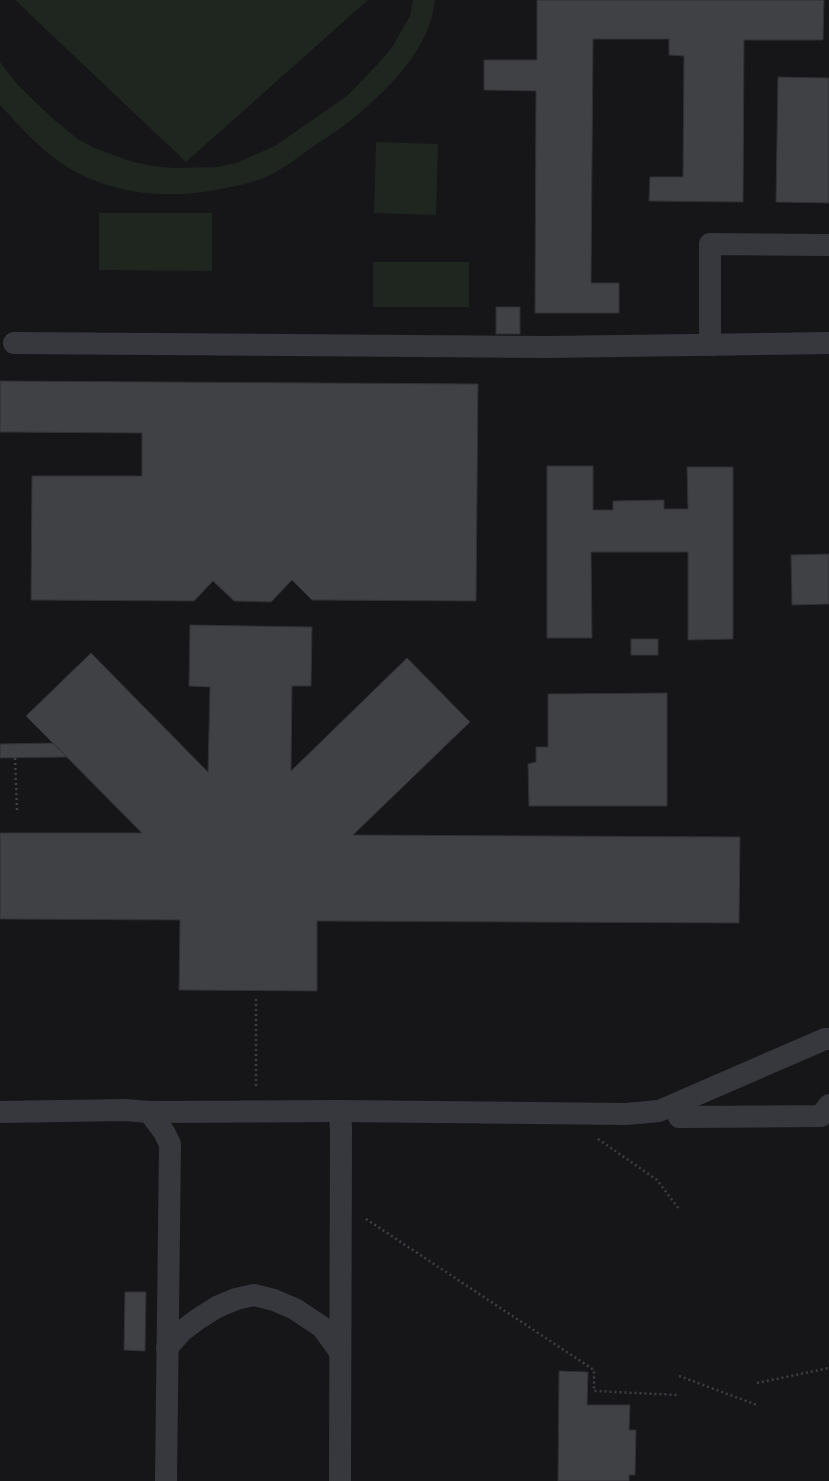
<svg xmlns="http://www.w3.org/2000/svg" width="829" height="1481" font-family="Roboto,sans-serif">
<rect width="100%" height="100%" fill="#161618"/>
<g fill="#1e261f">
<path d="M15 0H368L186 162Z"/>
<path d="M413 0H435C430 46 395 82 362 111 345 126 329 136 311 148 297 158 283 169 268 176 253 183 237 186 221 189 171 199 120 196 74 171 45 155 22 129 0 105V62L17 84 52 118 79 140 97 149 133 162 153 166 174 168 217 167 236 163 275 146 347 96 374 68 391 49 410 16Z"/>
<path d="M376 142 438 144 436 215 374 213Z"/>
<path d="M99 213H212V271L99 270Z"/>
<rect x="373" y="262" width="96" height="45"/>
</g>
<g fill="#404145" stroke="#303034">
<path d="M537 0H824L823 40H744L743 202 649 201 650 177H683L684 56 669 55V39H593L591 283H619V313H535L536 91 484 90V60H537Z"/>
<path d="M778 77 829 78V203L776 202Z"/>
<rect x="496" y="307" width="24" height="27"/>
<path d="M0 381 478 384 476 601 312 600 292 580 271 602 234 601 213 581 194 601 31 600 32 476H142V433L0 432Z"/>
<path d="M547 466H593V510H613V501L664 500V509H688L687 467H733V639L688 640V552H591L592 638H547Z"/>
<path d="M829 554V604L792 605 791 555Z"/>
<path d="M190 625 312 627 311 686H292L291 771 407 658 470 722 353 835 740 837 739 923 317 921V991L179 990 180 920 0 919V833H142L26 716 91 653 208 772 210 687 189 686Z"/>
<rect x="631" y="639" width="27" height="16"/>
<path d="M667 693V806H529L528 764 536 762V747H548V694Z"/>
<path d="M53 743 67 757 0 758V744Z"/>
<path d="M125 1292H146L145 1351 124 1350Z"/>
<path d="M559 1371 588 1372 587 1405H630L629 1430H636L635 1475H629V1481H558Z"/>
</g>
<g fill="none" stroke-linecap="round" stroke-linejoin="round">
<g stroke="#3d3f44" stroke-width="2.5" stroke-dasharray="2 3" stroke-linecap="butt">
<path d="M15 758 17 811"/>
<path d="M256 1086V997"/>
<path d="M598 1139 657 1180 679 1209"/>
<path d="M366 1219 594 1370V1391L678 1395"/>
<path d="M679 1376 757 1405"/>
<path d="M757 1383 829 1368"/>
</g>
<g stroke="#37383d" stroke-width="22">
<path d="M14 343 547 347 829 343"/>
<path d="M710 345V244L829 245"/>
<path d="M340 1111 341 1130 340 1481"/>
<path d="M0 1112 125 1110 149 1112 340 1111 626 1114 659 1111 825 1039H829"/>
<path d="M149 1112 164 1132 170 1144 166 1481"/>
<path d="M679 1117 821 1116 829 1105"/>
<path d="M167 1348 182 1331 198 1319 217 1307 236 1299 254 1295 274 1300 295 1309 322 1327 340 1352"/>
</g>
</g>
</svg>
